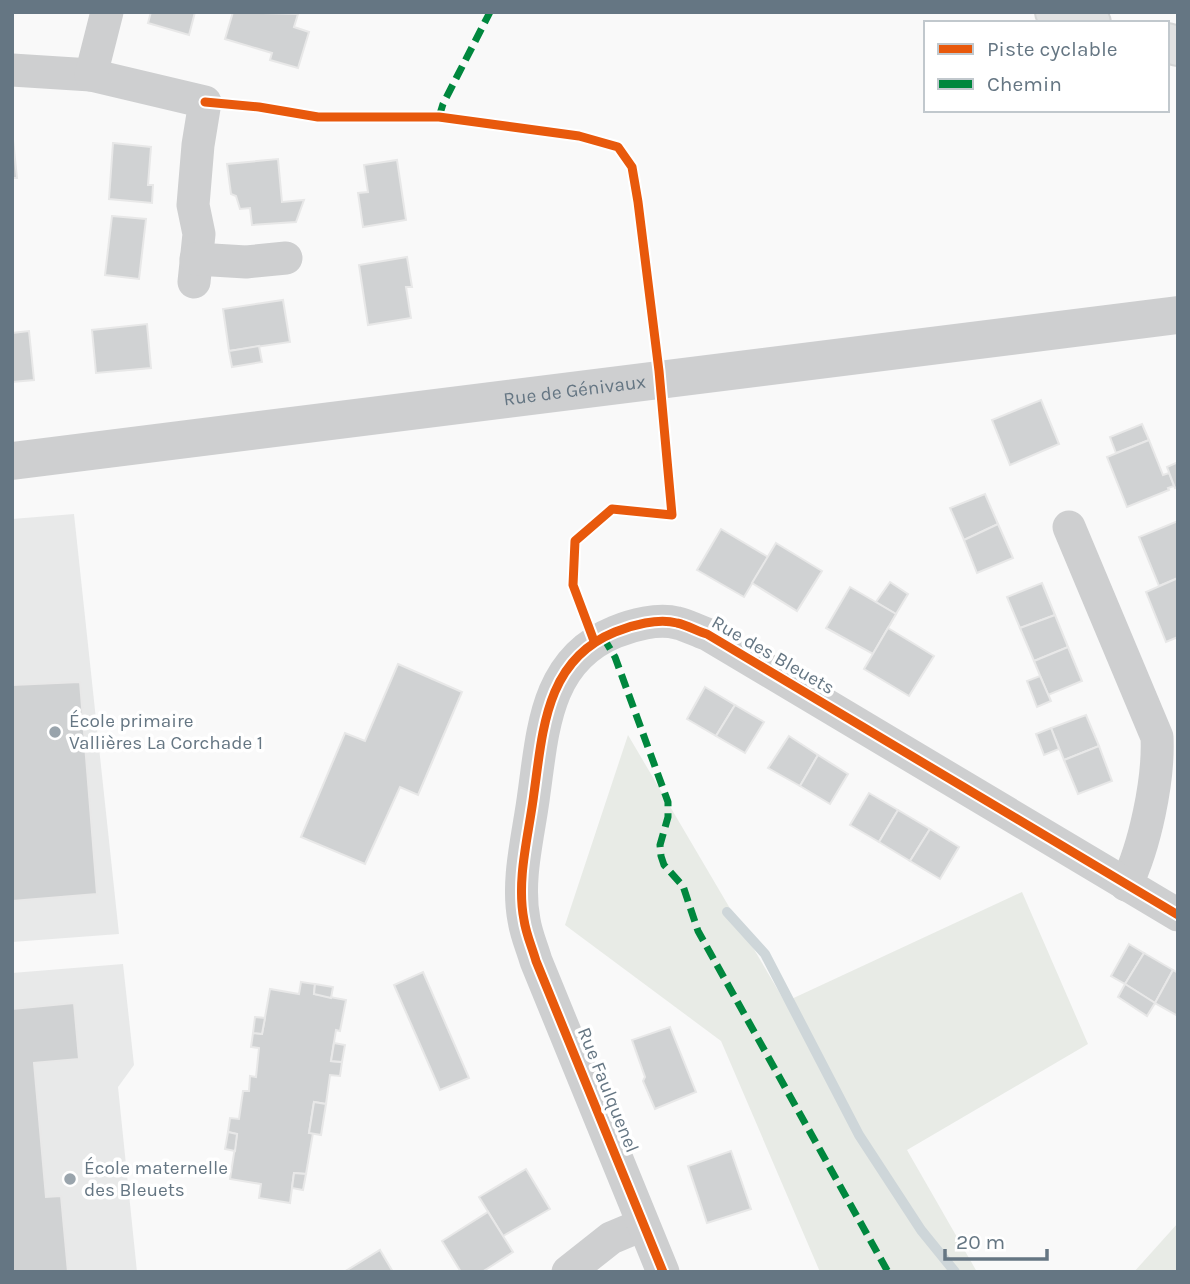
<svg xmlns="http://www.w3.org/2000/svg" width="1190" height="1284" font-family="Karla,sans-serif">
<rect width="100%" height="100%" fill="#f9f9f9"/>
<g fill="#e8e9e9">
<path d="M74 514 119 934 12 942V519Z"/>
<path d="M123 964 134 1065 118 1087 137 1272H12V973Z"/>
</g>
<g fill="#e8ebe6">
<path d="M628 735 785 1002 1022 892 1088 1044 907 1150 977 1272H820L721 1041 565 925Z"/>
<path d="M1178 1223V1272H1134Z"/>
</g>
<g fill="none" stroke-linecap="round" stroke-linejoin="round">
<path stroke="#ced6d9" stroke-width="10" d="M727 912 765 954 859 1135 921 1230 955 1272"/>
</g>
<g fill="#d0d2d3" stroke="#e8e8e8" stroke-width="2">
<path d="M151 12H195L189 35 148 23Z"/>
<path d="M233 12 298 14 294 27 309 32 298 68 270 60 272 53 225 39Z"/>
<path d="M12 130 17 178H12Z"/>
<path d="M113 143 151 147 148 185H153L152 203 109 199Z"/>
<path d="M278 159 282 202 304 200 296 222 252 225 250 208 240 209 236 196 231 194 227 164Z"/>
<path d="M397 160 406 220 363 227 358 193 368 192 364 165Z"/>
<path d="M112 216 146 219 139 279 105 275Z"/>
<path d="M407 257 412 287H406L411 318 368 325 359 265Z"/>
<path d="M283 300 290 342 229 351 223 309Z"/>
<path d="M147 324 151 368 96 373 92 330Z"/>
<path d="M29 331 34 380 12 382V333Z"/>
<path d="M259 346 262 362 232 367 229 351Z"/>
<path d="M1041 400 1059 444 1010 465 992 420Z"/>
<path d="M1142 424 1149 440 1116 453 1110 437Z"/>
<path d="M1149 440 1163 475 1169 473 1174 486 1168 488 1169 490 1127 507 1107 457Z"/>
<path d="M1178 462V487L1175 488 1167 467Z"/>
<path d="M985 494 998 524 964 540 950 508Z"/>
<path d="M1178 521V578L1159 586 1139 537Z"/>
<path d="M998 524 1013 558 977 573 964 540Z"/>
<path d="M721 529 768 557 744 597 697 570Z"/>
<path d="M776 543 822 571 797 611 752 583Z"/>
<path d="M1178 578V637L1166 642 1146 592Z"/>
<path d="M890 582 908 594 896 614 876 602Z"/>
<path d="M1042 583 1055 615 1020 628 1007 597Z"/>
<path d="M850 587 896 614 873 654 826 628Z"/>
<path d="M1055 615 1068 647 1034 661 1020 628Z"/>
<path d="M888 628 934 656 909 696 864 669Z"/>
<path d="M1068 647 1082 681 1048 695 1034 661Z"/>
<path d="M398 664 462 692 418 795 400 787 365 864 301 837 345 733 365 741Z"/>
<path d="M1040 676 1051 701 1037 707 1027 681Z"/>
<path d="M80 682 97 894 12 901V685Z"/>
<path d="M705 687 735 705 716 736 687 719Z"/>
<path d="M735 705 764 722 745 753 716 736Z"/>
<path d="M1086 715 1099 746 1064 760 1051 728Z"/>
<path d="M1051 728 1059 749 1044 755 1036 734Z"/>
<path d="M789 736 818 755 800 786 768 768Z"/>
<path d="M1099 746 1112 781 1078 794 1064 760Z"/>
<path d="M818 755 848 774 830 804 800 786Z"/>
<path d="M869 793 898 810 879 842 850 825Z"/>
<path d="M898 810 930 829 910 861 879 842Z"/>
<path d="M930 829 959 847 940 879 910 861Z"/>
<path d="M1129 944 1144 953 1125 984 1111 976Z"/>
<path d="M1144 953 1173 970 1155 1003 1125 984Z"/>
<path d="M1173 970 1178 973V1016L1155 1003Z"/>
<path d="M423 972 469 1078 440 1090 394 985Z"/>
<path d="M301 982 315 984 314 994 346 1000 340 1031 336 1030 331 1061 342 1062 340 1076 330 1075 326 1104 314 1102 309 1133H313L306 1174 294 1173 290 1203 259 1198 261 1184 230 1179 237 1134 228 1132 230 1118 239 1119 243 1091H249L250 1076 256 1077 259 1048 251 1047 253 1033 262 1034 270 989 299 994Z"/>
<path d="M315 984 333 987 331 998 314 994Z"/>
<path d="M1125 984 1155 1003 1147 1016 1118 997Z"/>
<path d="M74 1003 79 1059 34 1063 46 1197 61 1196 68 1272H12V1009Z"/>
<path d="M255 1017 265 1018 262 1034 253 1033Z"/>
<path d="M670 1027 696 1092 655 1109 643 1081 645 1077 632 1040Z"/>
<path d="M334 1043 345 1045 342 1062 331 1061Z"/>
<path d="M314 1102 326 1104 321 1135 309 1133Z"/>
<path d="M228 1132 237 1134 235 1151 225 1149Z"/>
<path d="M731 1151 751 1209 707 1223 688 1166Z"/>
<path d="M526 1169 550 1209 503 1236 479 1197Z"/>
<path d="M294 1173 306 1174 303 1190 292 1188Z"/>
<path d="M488 1212 513 1252 482 1272H461L442 1241Z"/>
<path d="M380 1250 393 1272H344Z"/>
</g>
<g fill="none" stroke-linecap="round" stroke-linejoin="round">
<defs>
<g id="motorway">
<path d="M1055 12 1091 23"/>
<path d="M1167 43 1178 46"/>
</g>
</defs>
<use href="#motorway" stroke="#d5d6d6" stroke-width="42"/>
<g stroke="#cecfd0" stroke-width="33">
<path d="M12 70 91 75 205 102 198 145 193 205 199 234 194 282"/>
<path d="M91 75 107 12"/>
<path d="M196 259 246 262 286 258"/>
<path d="M1069 527 1157 737C1159 780 1145 846 1126 885"/>
<path d="M568 1272 611 1238 642 1225"/>
<path d="M663 1272 536 961C532 947 526 934 524 920 516 879 529 834 534 793 543 729 546 660 615 632 632 625 658 618 677 623 687 625 697 631 707 634L1178 915"/>
</g>
<path stroke="#cecfd0" stroke-width="38" id="s1" d="M12 461 1178 315"/>
<use href="#motorway" stroke="#e1e2e2" stroke-width="38"/>
<g stroke="#00873e" stroke-width="7" stroke-dasharray="14 7" stroke-linecap="butt">
<path d="M439 117 443 104 490 12"/>
<path d="M603 637 615 657 668 802V817L660 845 661 856 664 865 683 886 698 931 888 1272"/>
</g>
<defs>
<g id="cycleway">
<path d="M205 102 259 107 318 117H439L579 136 618 147 632 167 638 202 659 371 672 515 612 509 575 541 573 585 594 641"/>
<path d="M663 1272 536 961C532 947 526 934 524 920 516 879 529 834 534 793 543 729 546 660 615 632 632 625 658 618 677 623 687 625 697 631 707 634L1178 915"/>
</g>
</defs>
<use href="#cycleway" stroke="#fff" stroke-width="13"/>
<use href="#cycleway" stroke="#e8590c" stroke-width="9"/>
</g>
<g fill="#99a4ac" stroke="#fff" stroke-width="2.5">
<circle cx="55" cy="732" r="7"/>
<circle cx="70" cy="1179" r="7"/>
</g>
<g text-anchor="middle" dominant-baseline="central" stroke-width="7" stroke-linejoin="round" paint-order="stroke">
<g font-size="19" fill="#657683" stroke="#fff">
<text stroke="none"><textPath href="#s1" startOffset="567">Rue de Génivaux</textPath></text>
<text transform="translate(773 655) rotate(30)">Rue des Bleuets</text>
<text transform="translate(608 1090) rotate(68)">Rue Faulquenel</text>
</g>
<g font-size="19" fill="#657683" stroke="#fff" text-anchor="start">
<text x="69" y="721">École primaire<tspan x="69" dy="22">Vallières La Corchade 1</tspan></text>
<text x="84" y="1168">École maternelle<tspan x="84" dy="22">des Bleuets</tspan></text>
</g>
</g>
<rect width="1190" height="1284" fill="none" stroke="#657683" stroke-width="28"/>
<rect x="924" y="21" width="245" height="91" fill="#ffffff" stroke="#c1c8cd" stroke-width="2"/>
<rect x="938" y="44" width="35" height="10" fill="#e8590c" stroke="#c1c8cd" stroke-width="2"/>
<text x="987" y="56" font-size="21" fill="#657683">Piste cyclable</text>
<rect x="938" y="79" width="35" height="10" fill="#00873e" stroke="#c1c8cd" stroke-width="2"/>
<text x="987" y="91" font-size="21" fill="#657683">Chemin</text>
<path d="M945 1249v10h102v-10" fill="none" stroke="#657683" stroke-width="3.5"/>
<text x="956" y="1249" font-size="21" fill="#657683" stroke="#ffffff" stroke-width="5" paint-order="stroke">20 m</text>
</svg>
